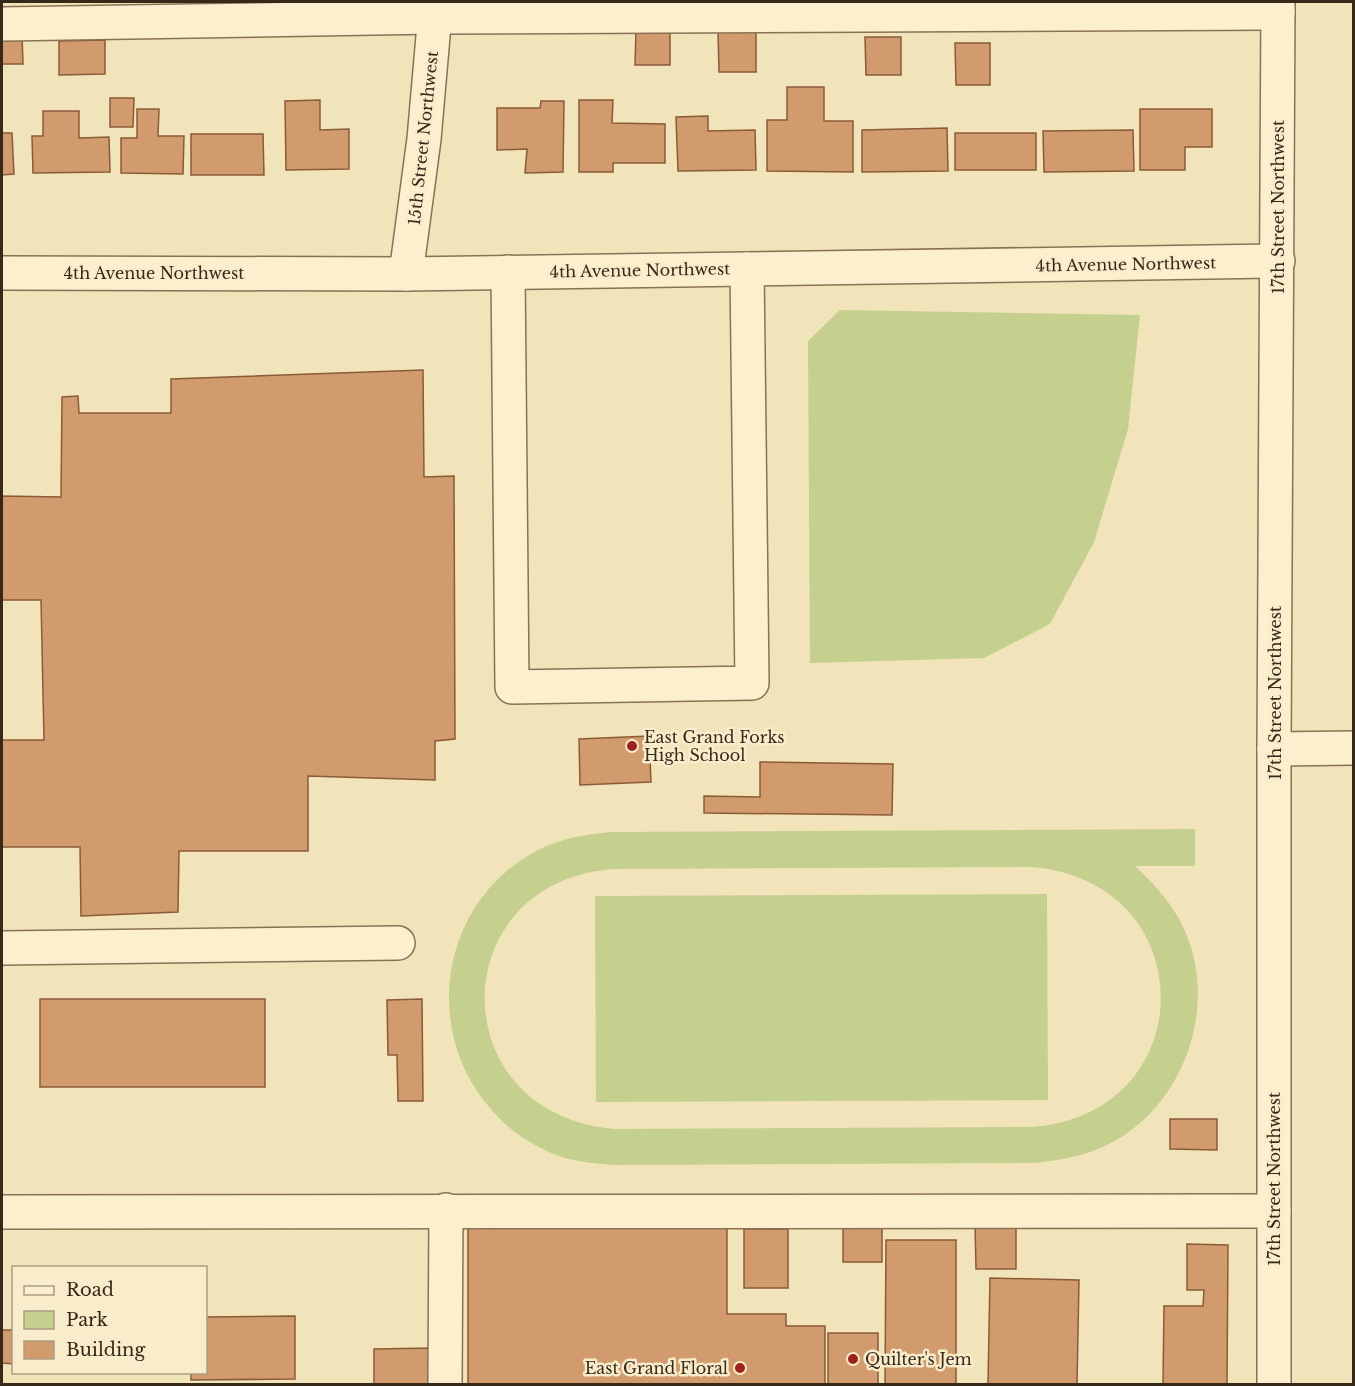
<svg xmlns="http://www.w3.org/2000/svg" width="1355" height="1386" font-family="'Libre Baskerville',serif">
<rect width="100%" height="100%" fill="#f1e3ba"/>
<g fill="#c5cf8e" fill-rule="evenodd">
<path d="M840 310 1140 315 1128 429 1094 542 1050 624 984 658 810 663 808 341Z"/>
<path d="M1195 829V866H1135C1152 882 1167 898 1179 919 1218 989 1194 1084 1130 1131 1101 1153 1067 1160 1032 1163L615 1165C598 1164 581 1162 565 1158 536 1149 509 1131 490 1108 420 1027 442 900 538 850 562 838 587 834 613 832ZM1031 867C1204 880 1204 1114 1032 1127L615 1129C441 1115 442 882 613 869Z"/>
<path d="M1047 894 1048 1100 596 1102 595 896Z"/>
</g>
<g fill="#d29b6d" stroke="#8a5b37" stroke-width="1.5">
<path d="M636 30H670V65H635Z"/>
<path d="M718 30H756V72H719Z"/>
<path d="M2 35H22L23 64H2Z"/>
<path d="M865 37H901V75H866Z"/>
<path d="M105 40V74L59 75V41Z"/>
<path d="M955 43H990V85H956Z"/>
<path d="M787 87H824V121H853V172L767 171V120H787Z"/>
<path d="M110 98H134L133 127H110Z"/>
<path d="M320 100V130L349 129V169L286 170 285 101Z"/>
<path d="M579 100H613L612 123 665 124V163H613V172H579Z"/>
<path d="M541 101H564L563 172 525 173 527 149 497 150V108H540Z"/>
<path d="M137 109H159L158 136H184L183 174 121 173V138H137Z"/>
<path d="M1140 109H1212V147H1185V170H1140Z"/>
<path d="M43 111H79V138L109 137 110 172 33 173 32 136H43Z"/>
<path d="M708 116V131L755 130 756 170 678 171 676 117Z"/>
<path d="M947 128 948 171 862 172V130Z"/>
<path d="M1133 130 1134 171 1044 172 1043 131Z"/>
<path d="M2 133H12L14 174 2 175Z"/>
<rect x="955" y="133" width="81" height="37"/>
<path d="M191 134H263L264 175H191Z"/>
<path d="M423 370 424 477 454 476 455 739 435 741V780L308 776V851H179L178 912 81 916 80 847H2V740H44L41 600H2V496L61 497 62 397 78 396 79 413H171V379Z"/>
<path d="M649 736 651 782 580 785 579 739Z"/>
<path d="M760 762 893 764 892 815 704 813V796L760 797Z"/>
<rect x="40" y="999" width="225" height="88"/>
<path d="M422 999 423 1101H398L397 1055H388L387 1000Z"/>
<path d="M1170 1119H1217V1150L1170 1149Z"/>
<rect x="843" y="1220" width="39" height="42"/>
<path d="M1016 1223V1269H976L975 1224Z"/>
<path d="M468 1225 727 1226V1314H786V1326H825V1384H468Z"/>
<rect x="744" y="1229" width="44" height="59"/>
<path d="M886 1240H956V1384H885Z"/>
<path d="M1187 1244 1228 1245 1227 1384H1163L1164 1306H1203L1204 1290H1187Z"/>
<path d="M990 1278 1079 1280 1077 1384H988Z"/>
<path d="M295 1316V1379L191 1380V1372H206V1317Z"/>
<path d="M2 1330H14V1364L2 1363Z"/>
<rect x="828" y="1333" width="50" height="51"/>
<path d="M433 1348V1384H374V1349Z"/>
</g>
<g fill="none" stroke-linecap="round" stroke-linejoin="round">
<defs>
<g id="minor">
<path d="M2 24 435 17 1278 13"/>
<path d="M508 272 512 687 752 683 747 269"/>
<path d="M2 273 406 274 1278 261"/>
<path d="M406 274 424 139 436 2"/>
<path d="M1274 749 1354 748"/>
<path d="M2 948 398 943"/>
<path d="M2 1212 1274 1211"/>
<path d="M445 1384 446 1210"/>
<path d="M1274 1384V749L1278 2"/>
</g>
</defs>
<use href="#minor" stroke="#897253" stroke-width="36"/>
<use href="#minor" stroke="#fbefce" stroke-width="33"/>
</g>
<g fill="#9c221f" stroke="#f8ecca" stroke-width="2">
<circle cx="632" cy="746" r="6"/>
<circle cx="853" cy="1359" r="6"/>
<circle cx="740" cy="1368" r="6"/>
</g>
<g text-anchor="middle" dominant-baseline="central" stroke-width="5" stroke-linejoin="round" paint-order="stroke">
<g font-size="16" fill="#37291a" stroke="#f8ecca">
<text transform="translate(423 138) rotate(-84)">15th Street Northwest</text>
<text transform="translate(1278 207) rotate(-90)">17th Street Northwest</text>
<text transform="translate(1126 264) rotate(-1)">4th Avenue Northwest</text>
<text transform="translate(640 270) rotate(-1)">4th Avenue Northwest</text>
<text x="154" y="273">4th Avenue Northwest</text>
<text transform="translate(1275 693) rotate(-90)">17th Street Northwest</text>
<text transform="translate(1274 1179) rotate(-90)">17th Street Northwest</text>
</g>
<g font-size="16" fill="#37291a" stroke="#f8ecca" text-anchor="start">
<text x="644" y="737">East Grand Forks<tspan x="644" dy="18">High School</tspan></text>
<text x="865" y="1359">Quilter's Jem</text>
<text x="728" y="1368" text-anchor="end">East Grand Floral</text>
</g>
</g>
<rect width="1355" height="1386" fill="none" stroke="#37291a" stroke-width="6"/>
<rect x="12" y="1266" width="195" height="108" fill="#f8ecca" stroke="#ab9e84" stroke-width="1.5"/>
<rect x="24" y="1286" width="30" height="9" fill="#fbefce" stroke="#ab9e84" stroke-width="1.5"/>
<text x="66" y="1296" font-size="18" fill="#37291a">Road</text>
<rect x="24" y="1311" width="30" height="18" fill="#c5cf8e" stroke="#ab9e84" stroke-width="1.5"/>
<text x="66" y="1326" font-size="18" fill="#37291a">Park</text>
<rect x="24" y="1341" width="30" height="18" fill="#d29b6d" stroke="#ab9e84" stroke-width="1.5"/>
<text x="66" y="1356" font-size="18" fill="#37291a">Building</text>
</svg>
